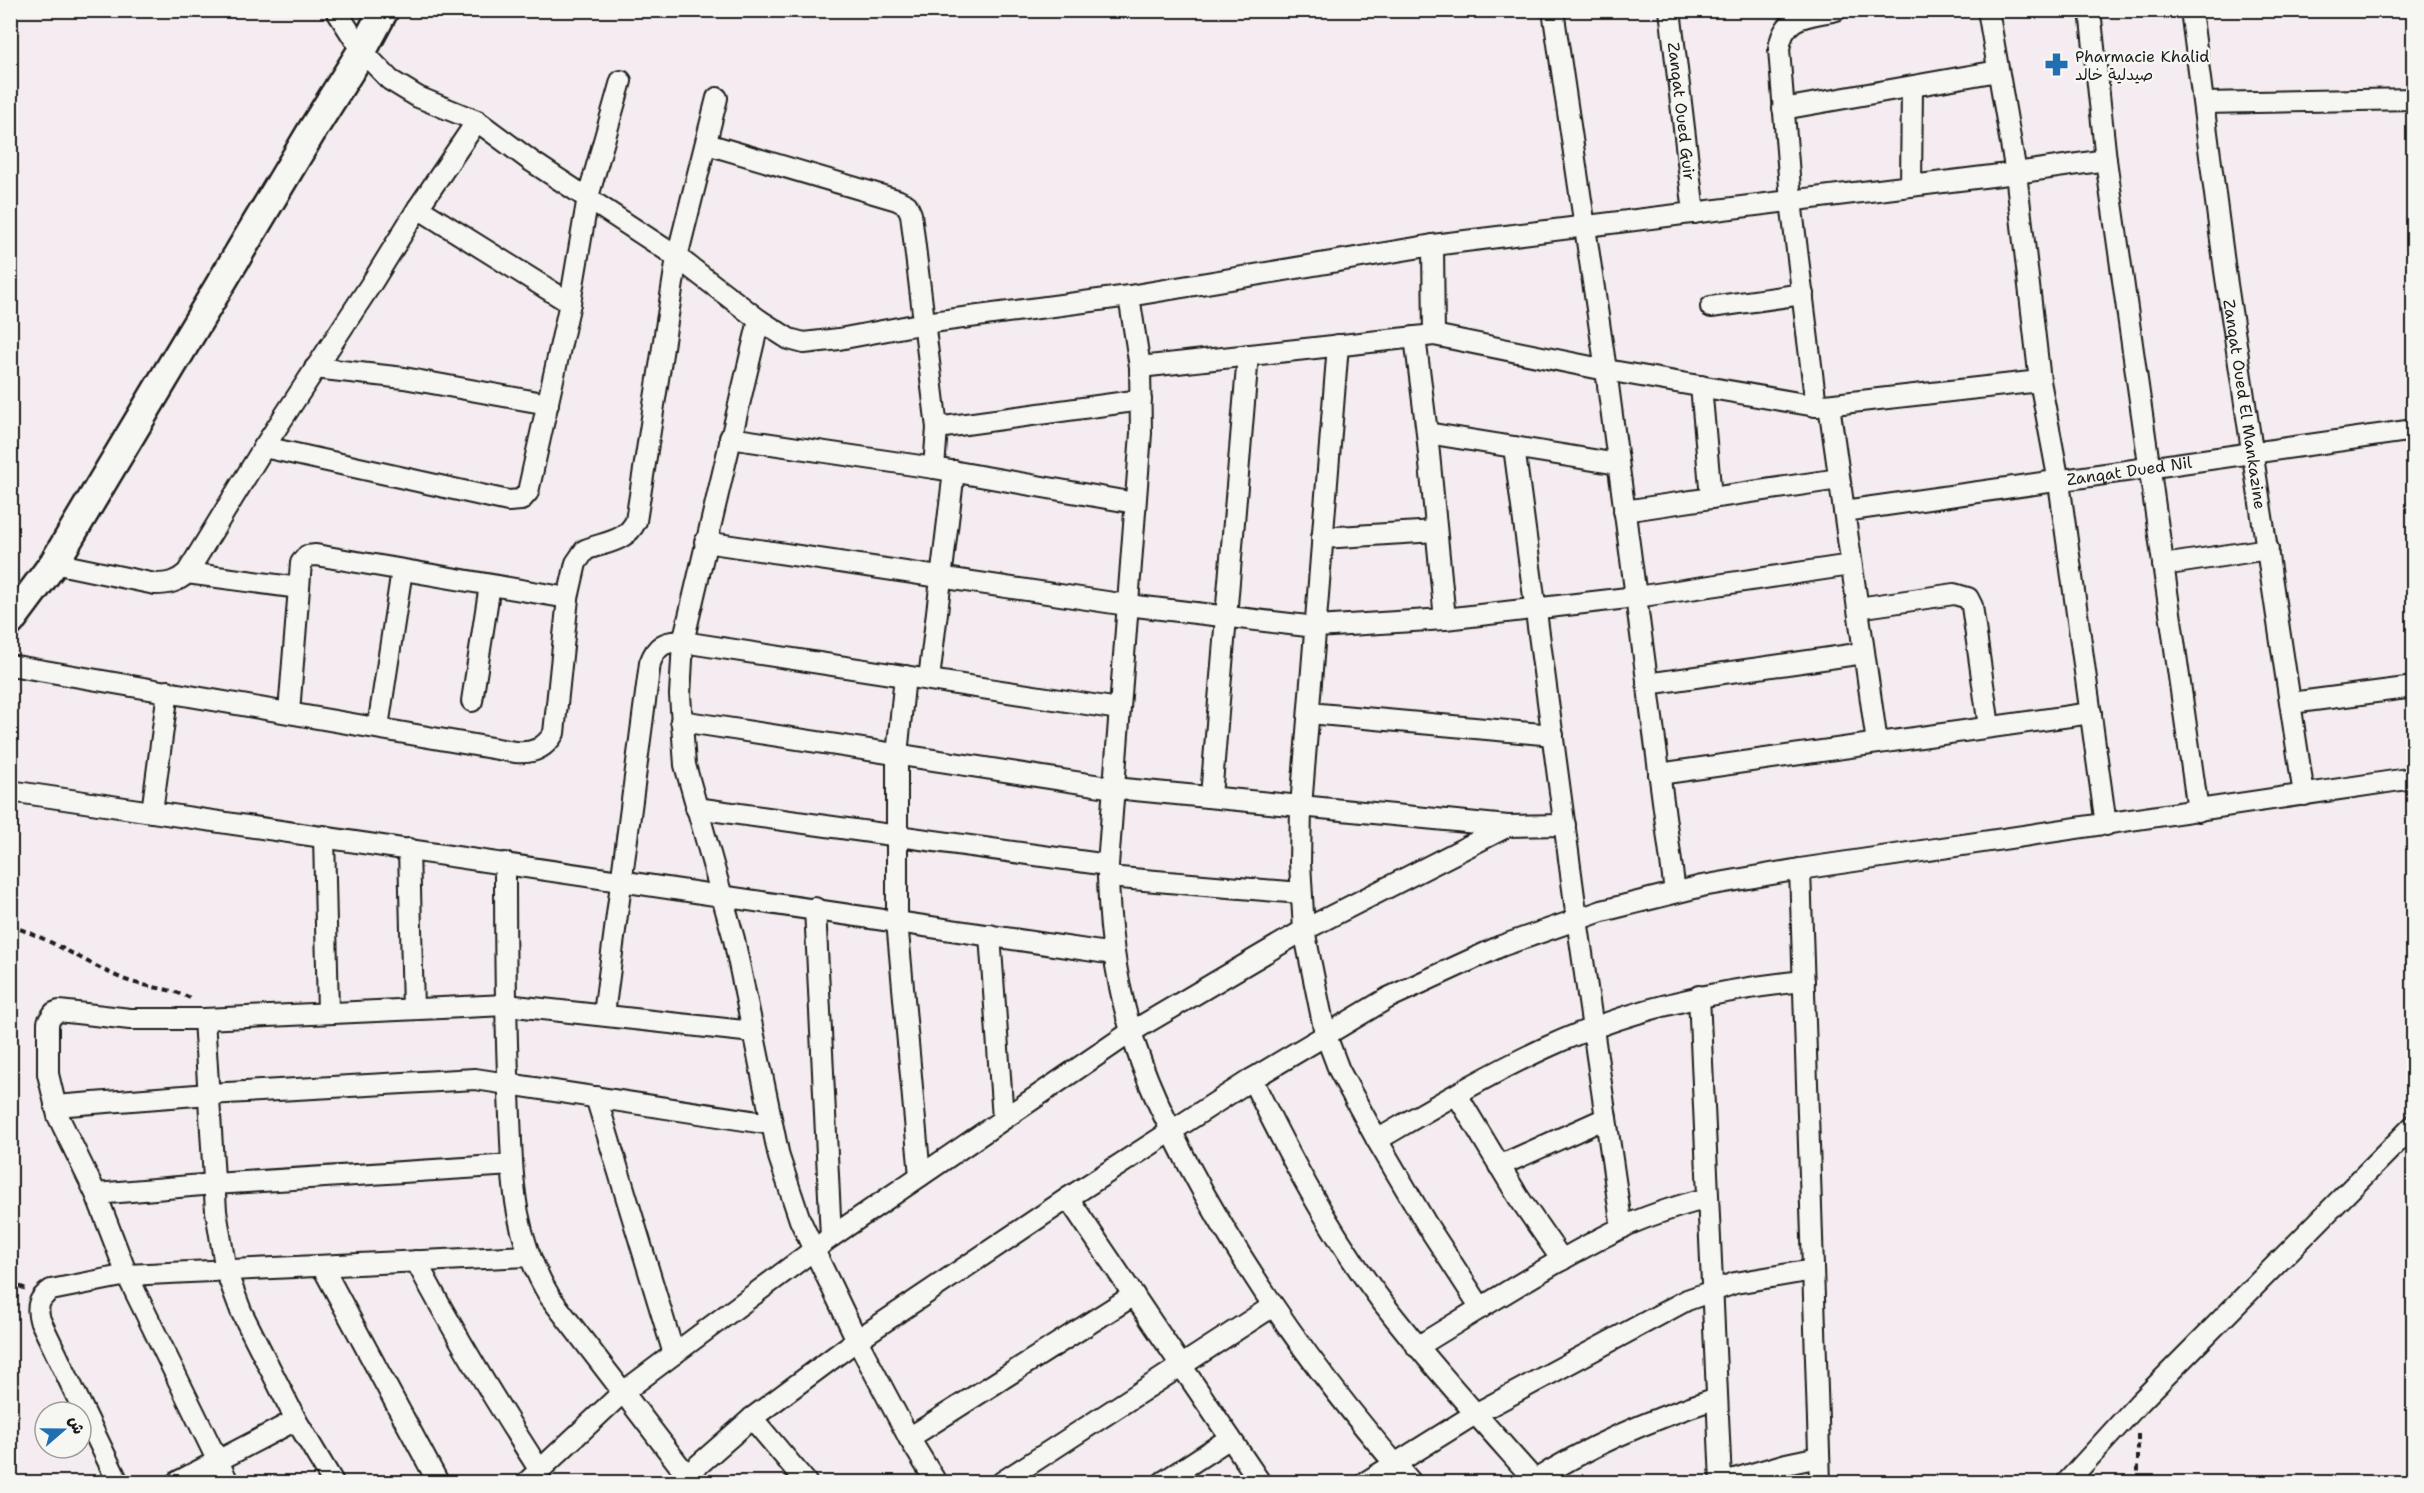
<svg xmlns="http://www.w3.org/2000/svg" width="2424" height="1493" font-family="'Shantell Sans','Playpen Sans Arabic',sans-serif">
<rect width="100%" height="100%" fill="#f4ecf0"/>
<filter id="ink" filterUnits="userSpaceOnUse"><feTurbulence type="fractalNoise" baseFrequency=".0167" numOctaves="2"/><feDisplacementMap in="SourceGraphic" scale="12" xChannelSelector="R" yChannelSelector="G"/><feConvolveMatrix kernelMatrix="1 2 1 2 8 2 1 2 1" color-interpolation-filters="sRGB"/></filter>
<g filter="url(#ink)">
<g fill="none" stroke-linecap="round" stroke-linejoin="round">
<defs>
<g id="street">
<path d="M336 10 362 51 390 80 418 97 477 121 531 161 677 257 759 320 789 339 804 343 839 339 925 323 1129 296 1433 245 2016 173 2106 160"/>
<path d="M1553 10 1606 370 1675 892"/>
<path id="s1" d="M1670 10 1694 213"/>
<path d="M1988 10 2016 173 2040 381 2059 482 2106 825"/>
<path d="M2090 10 2106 160 2198 811"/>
<path id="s2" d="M2191 10 2225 271 2304 795"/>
<path d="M2204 103 2414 99"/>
<path d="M1783 109 1998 71"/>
<path d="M707 144 897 200 907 205 911 214 937 428 934 468"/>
<path d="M1911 186 1912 87"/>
<path d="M418 208 570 303"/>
<path d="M1433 245 1434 335"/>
<path d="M1129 296 1140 367 1141 433 1108 865C1108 922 1115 977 1131 1031 1144 1078 1166 1121 1188 1164 1249 1279 1325 1385 1411 1482"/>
<path d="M1711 307 1803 294"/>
<path d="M759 320 683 642 680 695 685 765 734 939 779 1157 800 1220 814 1250 857 1340 909 1438 936 1482"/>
<path d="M1415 337 1427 433 1445 619"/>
<path d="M1338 345 1301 807 1300 863 1304 930 1325 1033 1339 1070 1377 1140 1427 1225 1481 1308"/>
<path d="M1140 367 1434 335 1606 370 1816 406 2040 381"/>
<path d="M315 368 404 378 548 404"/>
<path d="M1701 386 1711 498"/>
<path d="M1829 405 1877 743"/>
<path d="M1816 406 1791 201 1779 49C1784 14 1807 17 1836 10"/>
<path d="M937 428 1141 400"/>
<path d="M1427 433 1618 464"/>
<path d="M730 438 934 468 1135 503"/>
<path d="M264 447 508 501 521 500 528 492 570 303 588 197 621 81"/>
<path d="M1514 447 1577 919 1622 1228"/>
<path d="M1624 511 1839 479"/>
<path id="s3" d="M1844 511 2414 430"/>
<path d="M1322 538 1436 531"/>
<path d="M705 542 1127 605 1316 627 1445 619 1636 597 1851 565"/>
<path d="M54 563 155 584C168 584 177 582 187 573L264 447 373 281 418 208 477 121"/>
<path d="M2163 565 2268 549"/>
<path d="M187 573 299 588"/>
<path d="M1858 608 1954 594 1968 598 1972 606 1989 727"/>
<path d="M10 665 515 752C533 754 545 748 554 733L568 598 576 563 585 550C605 542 626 542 636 521L677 257 717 98"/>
<path d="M905 676 897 755V921L920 1176"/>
<path d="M929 679 954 471"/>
<path d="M1647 684 1864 653"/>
<path d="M472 701 490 585"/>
<path d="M2291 703 2414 687"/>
<path d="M289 712 301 563 307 556 316 555 568 598"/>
<path d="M1309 713 1553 735"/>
<path d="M681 721 1114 788 1508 826 1565 825"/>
<path d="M378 727 402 570"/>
<path d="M1659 774 2091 713"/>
<path d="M10 791 1114 954"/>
<path d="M1211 796 1248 355"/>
<path d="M696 808 1108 865"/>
<path d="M152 812 168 691"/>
<path d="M324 836 328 1012"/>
<path d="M409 849 413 1009"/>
<path d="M505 863C505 940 505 1018 509 1095 513 1170 509 1230 550 1297L692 1482"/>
<path d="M1800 869 1820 1482"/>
<path d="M1108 877 1301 893"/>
<path d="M815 908 831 1237"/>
<path d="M990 935 1003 1119"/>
<path d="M1699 996 1721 1482"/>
<path d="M604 1014 650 663C656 646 665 640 683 642L1119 709"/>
<path d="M204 1019 216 1211 226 1271 241 1311 296 1420 333 1482"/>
<path d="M1252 1079C1289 1156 1329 1231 1380 1299 1429 1363 1483 1422 1536 1482"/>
<path d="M1457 1095 1519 1198 1562 1260"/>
<path d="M596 1097 674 1354"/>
<path d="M55 1106 209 1094 475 1079 771 1124"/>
<path d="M1377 1140C1432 1108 1487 1075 1545 1048 1627 1010 1714 990 1804 981"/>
<path d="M1499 1166 1606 1118"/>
<path d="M96 1194 214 1184 512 1165"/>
<path d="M1068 1198 1260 1482"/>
<path d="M416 1261C454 1333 495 1401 539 1469"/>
<path d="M322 1266 438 1482"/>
<path d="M1417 1347C1484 1306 1551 1263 1621 1228 1648 1215 1678 1206 1708 1198"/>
<path d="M752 1418 806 1482"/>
<path d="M909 1438 1134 1295"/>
<path d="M118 1482 40 1320C36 1306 39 1298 51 1290L127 1275 528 1256"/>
<path d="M177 1482 296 1420"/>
<path d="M228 1482 127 1275 96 1194 58 1116 48 1074V1022L54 1013 59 1011 130 1019H204L506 1005 753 1032"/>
<path d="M527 1482 622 1393 674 1354 831 1237 1131 1032 1304 930 1508 826"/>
<path d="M679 1482 752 1418 857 1340 1068 1198 1252 1079 1388 998 1501 946 1602 911 1702 886 1800 869 2414 778"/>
<path d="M1002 1482 1273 1306"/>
<path d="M1163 1482 1230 1438"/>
<path d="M1366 1482 1475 1414 1687 1300 1735 1283 1813 1270"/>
<path d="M1532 1482C1590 1445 1651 1419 1717 1398"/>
<path d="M1724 1482 1786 1464 1819 1457"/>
<path d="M2067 1482 2138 1404 2414 1125"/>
</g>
<path id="secondary" d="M10 622 54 563 313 129 362 51 384 10"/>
</defs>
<use href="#street" stroke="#1c1c1c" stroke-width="24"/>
<use href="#secondary" stroke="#1c1c1c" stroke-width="33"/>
<g stroke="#1c1c1c" stroke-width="4" stroke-dasharray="6 4.5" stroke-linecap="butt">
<path d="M10 926C51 938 85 963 123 979 145 988 170 987 190 998"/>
<path d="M10 1282 26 1289"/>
<path d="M2138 1482V1432"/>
</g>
<use href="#street" stroke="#f6f6f2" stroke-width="20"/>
<use href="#secondary" stroke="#f6f6f2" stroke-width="28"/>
</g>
</g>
<defs>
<symbol id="pharmacy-bare" viewBox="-9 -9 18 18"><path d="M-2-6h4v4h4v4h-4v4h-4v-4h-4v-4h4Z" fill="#1f6fb2" stroke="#f6f6f2" stroke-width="2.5" paint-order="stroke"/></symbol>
</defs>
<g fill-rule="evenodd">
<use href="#pharmacy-bare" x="2040" y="48" width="33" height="33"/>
</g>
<g text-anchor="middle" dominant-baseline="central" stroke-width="5" stroke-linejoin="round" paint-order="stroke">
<g font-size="16" fill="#1c1c1c" stroke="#f6f6f2" text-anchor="start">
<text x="2075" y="56">Pharmacie Khalid<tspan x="2075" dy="18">صيدلية خالد</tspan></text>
</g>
<g font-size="16" fill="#1c1c1c" stroke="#f6f6f2">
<text stroke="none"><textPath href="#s1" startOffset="102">Zanqat Oued Guir</textPath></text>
<text stroke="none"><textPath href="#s2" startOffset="398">Zanqat Oued El Mankazine</textPath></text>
<text stroke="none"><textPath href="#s3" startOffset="288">Zanqat Dued Nil</textPath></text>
</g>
</g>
<rect width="2424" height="1493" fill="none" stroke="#f6f6f2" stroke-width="36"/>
<rect x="18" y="18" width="2388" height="1457" fill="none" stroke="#1c1c1c" stroke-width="2" filter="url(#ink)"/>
<g transform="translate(63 1430) rotate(70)"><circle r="28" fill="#f6f6f2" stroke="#9f9f9c" stroke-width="1.5"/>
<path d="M0-4.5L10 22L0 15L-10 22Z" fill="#1f6fb2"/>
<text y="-9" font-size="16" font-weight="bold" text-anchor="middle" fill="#1c1c1c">ش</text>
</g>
</svg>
